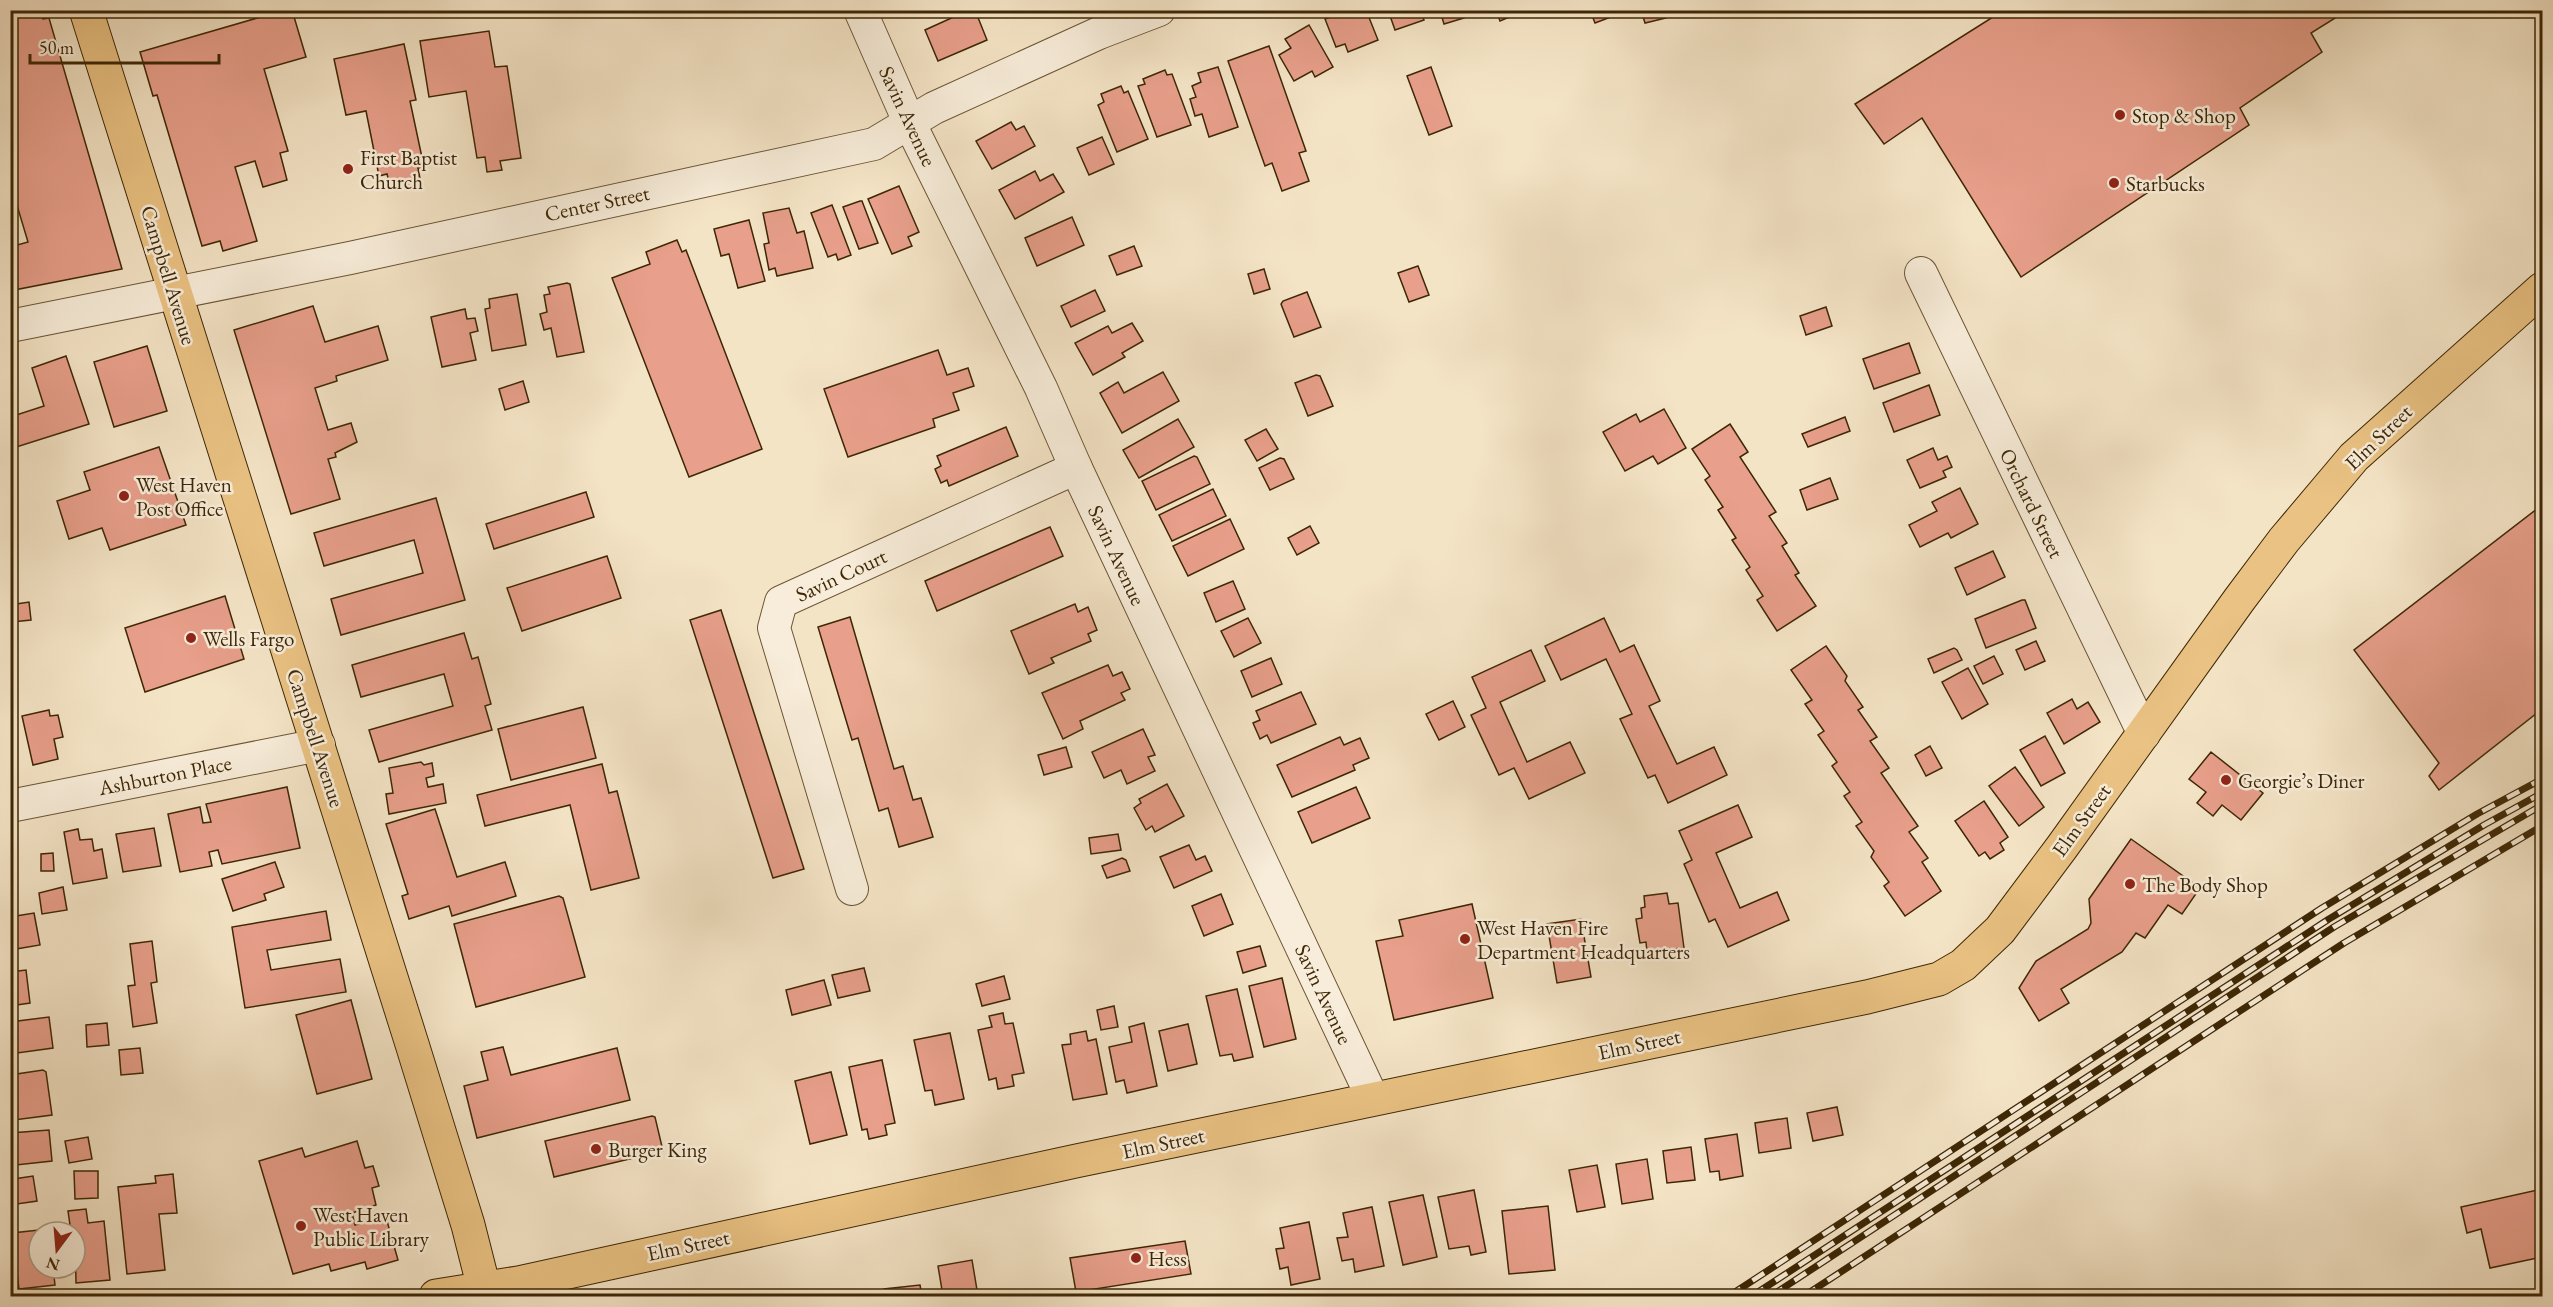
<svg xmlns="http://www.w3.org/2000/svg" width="2553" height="1307" font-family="'EB Garamond',serif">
<rect width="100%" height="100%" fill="#f4e4c6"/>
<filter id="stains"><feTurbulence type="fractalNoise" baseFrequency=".00333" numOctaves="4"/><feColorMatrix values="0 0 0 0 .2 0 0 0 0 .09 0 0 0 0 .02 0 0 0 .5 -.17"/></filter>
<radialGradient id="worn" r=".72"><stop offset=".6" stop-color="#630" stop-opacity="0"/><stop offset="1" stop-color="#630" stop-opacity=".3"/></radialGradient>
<g fill="#e89f8b" stroke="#3d2705" stroke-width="1.5">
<path d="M10 10H40L43 19 49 18 122 269 14 290 10 272V247L28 242 10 182Z"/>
<path d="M285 10H292L306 57 264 69 288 151 280 153 287 180 263 187 255 161 235 167 257 241 223 251 220 241 202 246 157 95 153 96 140 52Z"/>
<path d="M969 10H975L987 40 938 61 925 30Z"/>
<path d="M1348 10H1366L1378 40 1348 52 1345 44 1336 47 1325 19Z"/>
<path d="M1388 10H1421L1424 20 1395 30Z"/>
<path d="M1436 10H1462L1464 18 1444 24 1441 14Z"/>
<path d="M1496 10H1526L1500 21Z"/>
<path d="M1590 10H1614L1616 15 1595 23Z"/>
<path d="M1641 10H1664L1666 18 1645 23Z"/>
<path d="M2004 10H2348L2311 33 2322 52 2240 108 2249 125 2021 277 1922 118 1884 144 1855 104Z"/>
<path d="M1309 25 1333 67 1315 77 1312 71 1294 81 1279 55 1291 48 1285 39Z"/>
<path d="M489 31 495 67 507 66 521 158 500 161 502 170 487 172 485 157 477 158 466 91 429 97 420 41Z"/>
<path d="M404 44 416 100 410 101 424 167 418 168 421 184 391 190 387 174 379 176 366 111 346 115 334 59Z"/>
<path d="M1269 46 1306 151 1299 153 1309 181 1282 191 1272 163 1265 166 1228 61Z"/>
<path d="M1218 67 1238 127 1209 137 1202 114 1195 116 1190 99 1196 97 1192 86 1201 82 1198 73Z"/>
<path d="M1431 67 1452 126 1429 135 1407 76Z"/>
<path d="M1165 70 1167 75 1172 74 1191 125 1157 137 1138 86 1145 84 1143 79Z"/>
<path d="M1121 86 1124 93 1128 91 1148 139 1117 152 1098 105 1104 102 1101 94Z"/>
<path d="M1011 122 1016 130 1024 126 1035 146 992 169 976 141Z"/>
<path d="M1102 137 1114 164 1089 175 1077 148Z"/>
<path d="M1035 171 1040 181 1053 174 1064 192 1015 219 999 190Z"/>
<path d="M899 186 919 232 908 237 912 246 892 254 868 199Z"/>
<path d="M860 201H862L878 243 859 249 843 207Z"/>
<path d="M832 205 851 255 838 260 836 254 828 257 811 213Z"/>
<path d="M789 208 797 233 804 231 813 268 777 276 775 268 769 270 764 244 769 243 763 213Z"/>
<path d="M1072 217 1084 245 1037 266 1025 238Z"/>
<path d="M749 220 765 281 738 288 729 254 721 256 714 229Z"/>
<path d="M677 240 682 252 686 250 762 449 689 477 612 278 650 264 646 252Z"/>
<path d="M1134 246 1142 266 1117 275 1109 256Z"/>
<path d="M1418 266 1429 295 1409 302 1398 273Z"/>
<path d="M1264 269 1270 289 1254 294 1248 274Z"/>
<path d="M567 283 570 284 584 352 557 357 551 328 544 330 540 314 547 312 544 295 550 294 548 287Z"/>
<path d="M1095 290 1105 311 1071 327 1061 306Z"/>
<path d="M1307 292 1321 327 1294 337 1281 304 1283 301Z"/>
<path d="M517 294 526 345 492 351 485 309 490 308 489 299Z"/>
<path d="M313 306 325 342 378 326 388 360 336 376 337 381 315 388 328 430 351 423 357 442 335 453 336 457 328 459 340 499 291 514 234 330Z"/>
<path d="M1826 307 1832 326 1806 335 1800 316Z"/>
<path d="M465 309 467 319 475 318 478 331 470 333 476 360 442 367 431 317Z"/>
<path d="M1132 323 1143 341 1122 353 1125 357 1093 375 1075 343 1108 326 1112 333Z"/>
<path d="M1909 343 1920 373 1874 389 1863 359Z"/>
<path d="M147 346 167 411 114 427 94 362Z"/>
<path d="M938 350 947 375 968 368 974 386 953 393 959 410 933 419 935 427 848 457 824 389Z"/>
<path d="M66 356 89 424 10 449V417L44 406 32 368Z"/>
<path d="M1163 372 1179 401 1122 433 1100 393 1118 382 1124 393Z"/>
<path d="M1316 375 1320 376 1333 406 1308 416 1295 383Z"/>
<path d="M523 381 529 402 505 410 499 389Z"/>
<path d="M1929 385 1940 415 1894 432 1883 403Z"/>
<path d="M1664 409 1686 448 1658 464 1653 456 1625 471 1603 432 1636 414 1640 422Z"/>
<path d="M1845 417 1850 431 1808 447 1802 434Z"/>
<path d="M1178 419 1194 447 1139 478 1123 450Z"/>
<path d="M1730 424 1748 452 1740 457 1776 512 1769 516 1787 543 1782 546 1799 573 1795 575 1816 606 1777 631 1757 600 1763 596 1746 570 1750 567 1732 540 1736 538 1718 510 1723 507 1705 480 1710 476 1692 449Z"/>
<path d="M1006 427 1018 456 949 486 947 480 941 483 935 469 941 466 937 456Z"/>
<path d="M1266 429 1278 449 1257 461 1245 440Z"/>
<path d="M159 447 186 525 110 550 102 528 69 539 57 501 90 490 84 472Z"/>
<path d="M1933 448 1938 460 1947 456 1952 467 1943 471 1946 477 1920 488 1907 460Z"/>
<path d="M1194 456 1197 457 1210 484 1156 510 1142 481Z"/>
<path d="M1280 458 1284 459 1294 479 1270 490 1259 468Z"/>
<path d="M1830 478 1838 499 1807 510 1800 490Z"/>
<path d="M1960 488 1978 524 1951 538 1948 533 1920 547 1909 525 1937 511 1932 502Z"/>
<path d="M1213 489 1226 516 1172 541 1159 515Z"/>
<path d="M586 492 594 517 494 549 486 524Z"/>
<path d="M436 498 465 600 341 635 331 599 423 573 414 540 324 566 314 533Z"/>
<path d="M2542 505V709L2439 790 2429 776 2439 763 2354 650Z"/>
<path d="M1230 519 1244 549 1188 576 1173 546Z"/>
<path d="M1310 526 1319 543 1297 555 1288 538Z"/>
<path d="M1050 527 1063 556 937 611 925 581Z"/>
<path d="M1993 551 2005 577 1967 595 1955 568Z"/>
<path d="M607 556 621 598 522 631 507 588Z"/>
<path d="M1233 581 1245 609 1216 622 1204 593Z"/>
<path d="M225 596 244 659 145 692 125 628Z"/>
<path d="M2022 600H2025L2036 628 1986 648 1975 619Z"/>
<path d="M29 602 31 620 12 622 10 605Z"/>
<path d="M1075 604 1078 612 1088 607 1097 630 1088 634 1091 641 1051 658 1054 663 1029 674 1011 631Z"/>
<path d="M721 610 804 869 773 878 690 620Z"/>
<path d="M850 617 894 769 903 766 913 800 921 798 933 837 899 847 888 808 879 811 858 738 852 740 818 627Z"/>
<path d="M1248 618 1261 643 1234 657 1221 631Z"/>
<path d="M1604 618 1620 652 1634 645 1660 701 1649 706 1677 764 1714 747 1727 775 1668 803 1655 775 1648 778 1620 719 1632 714 1606 659 1561 680 1545 646Z"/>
<path d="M464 633 472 659 478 657 491 704 485 706 492 730 379 762 369 730 453 706 444 674 361 697 352 665Z"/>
<path d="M2036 641 2045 661 2025 670 2016 650Z"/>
<path d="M1826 646 1847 676 1845 681 1863 707 1858 710 1877 737 1870 741 1889 768 1881 773 1918 826 1909 832 1928 858 1922 862 1941 891 1905 916 1884 886 1889 882 1871 857 1874 851 1856 826 1862 822 1844 796 1850 792 1832 766 1837 762 1818 735 1824 731 1805 704 1812 700 1791 670Z"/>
<path d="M1954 648 1957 650 1962 660 1934 673 1928 659Z"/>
<path d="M1531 650 1545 681 1500 702 1527 762 1570 742 1585 773 1529 799 1514 768 1499 775 1471 715 1486 708 1472 677Z"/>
<path d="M1994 656 2003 674 1983 684 1974 666Z"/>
<path d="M1271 658 1282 684 1252 697 1241 671Z"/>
<path d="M1108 665 1113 676 1122 672 1130 689 1121 693 1125 700 1080 721 1083 729 1063 739 1042 693Z"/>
<path d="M1968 668 1988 704 1962 719 1942 682Z"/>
<path d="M1301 692 1316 724 1271 743 1267 735 1260 739 1253 723 1260 720 1256 711Z"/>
<path d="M2072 699 2077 709 2088 702 2100 722 2064 744 2047 713Z"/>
<path d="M1453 701 1465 727 1439 740 1426 714Z"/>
<path d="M583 707 596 758 511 780 498 729Z"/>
<path d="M49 710 50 716 58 715 63 737 54 739 58 759 33 765 22 716Z"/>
<path d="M1143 729 1155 755 1148 757 1155 771 1127 784 1121 770 1104 778 1092 752Z"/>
<path d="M2045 736 2065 773 2041 786 2020 750Z"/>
<path d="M1340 737 1344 745 1360 738 1369 758 1353 765 1355 770 1292 797 1277 765Z"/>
<path d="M1930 746 1942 768 1926 776 1915 755Z"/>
<path d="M1066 747 1072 767 1044 775 1038 755Z"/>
<path d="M2211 752 2263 793 2241 820 2222 805 2213 816 2197 803 2206 792 2189 779Z"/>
<path d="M421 762 424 765 432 763 434 776 426 778 428 787 443 784 446 803 389 814 386 794 393 793 389 768Z"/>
<path d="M602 764 609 793 617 791 639 878 591 890 570 805 485 826 477 795Z"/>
<path d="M2015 767 2044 807 2019 826 1989 786Z"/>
<path d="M1167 784 1184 816 1155 832 1152 826 1146 830 1134 808 1141 803 1139 799Z"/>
<path d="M287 787 300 848 222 864 218 850 209 852 212 866 180 872 168 814 200 807 203 823 211 822 206 804Z"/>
<path d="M1356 787 1370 818 1312 843 1298 812Z"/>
<path d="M1984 801 2008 837 2000 843 2004 850 1990 859 1985 852 1979 856 1955 821Z"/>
<path d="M1738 805 1752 837 1716 853 1740 908 1777 892 1789 920 1728 947 1715 919 1709 922 1684 864 1692 860 1679 831Z"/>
<path d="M435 809 457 877 505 862 516 896 452 916 449 906 409 919 402 896 408 894 386 824Z"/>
<path d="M154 828 161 866 123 872 116 834Z"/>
<path d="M78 829 80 840 92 839 94 851 102 849 107 878 73 884 64 832Z"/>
<path d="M1118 834 1121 850 1091 854 1089 838Z"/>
<path d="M2131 839 2200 888 2182 914 2168 905 2145 938 2136 933 2122 952 2061 989 2069 1003 2039 1021 2019 988 2036 961 2088 929 2091 923 2089 899Z"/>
<path d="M1189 845 1196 860 1205 856 1212 871 1174 888 1160 857Z"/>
<path d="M53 853 54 871H41V854Z"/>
<path d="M1122 858 1126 860 1130 871 1107 878 1102 866Z"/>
<path d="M275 862 284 887 264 894 266 900 233 911 222 879Z"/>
<path d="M63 887 67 910 42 914 39 893Z"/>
<path d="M1667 893 1669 904 1678 903 1684 948 1647 952 1646 942 1640 943 1636 919 1642 918 1641 908 1645 907 1644 896Z"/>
<path d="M1221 894 1233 924 1204 936 1192 906Z"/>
<path d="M559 896 563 898 585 977 476 1007 454 924Z"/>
<path d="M1472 904 1493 998 1394 1020 1376 941 1403 936 1399 920Z"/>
<path d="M326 911 331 940 267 950 271 970 340 959 346 992 245 1008 232 927Z"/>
<path d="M34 913 40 945 10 950V917Z"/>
<path d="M1581 919 1591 977 1557 983 1547 924Z"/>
<path d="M152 941 157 982 151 983 157 1023 133 1027 128 986 135 985 130 944Z"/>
<path d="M1260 946 1266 966 1243 973 1237 952Z"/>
<path d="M864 968 870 991 838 998 832 975Z"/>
<path d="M26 970 30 1003 10 1006V972Z"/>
<path d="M1004 976 1010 999 982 1006 976 984Z"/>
<path d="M1282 978 1296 1039 1264 1047 1249 986Z"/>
<path d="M824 980 831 1005 792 1015 786 990Z"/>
<path d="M1237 989 1253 1057 1234 1061 1232 1054 1220 1056 1206 996Z"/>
<path d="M351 1000 372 1079 317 1094 296 1015Z"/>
<path d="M1114 1006 1118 1027 1101 1030 1097 1010Z"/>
<path d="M1003 1013 1005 1024 1013 1023 1024 1073 1012 1075 1014 1086 998 1089 996 1078 989 1080 978 1030 992 1027 989 1016Z"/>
<path d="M49 1017 53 1048 10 1054V1022Z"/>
<path d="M107 1023 109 1045 87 1047 86 1025Z"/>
<path d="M1144 1023 1157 1086 1127 1093 1124 1080 1116 1082 1109 1047 1132 1042 1129 1027Z"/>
<path d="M1188 1024 1197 1064 1168 1071 1159 1031Z"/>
<path d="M1086 1031 1088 1041 1096 1039 1107 1094 1073 1100 1062 1045 1071 1044 1070 1034Z"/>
<path d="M950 1033 964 1099 935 1105 932 1090 925 1091 914 1040Z"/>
<path d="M503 1047 511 1075 617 1048 630 1100 477 1138 464 1086 488 1080 481 1052Z"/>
<path d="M140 1048 143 1073 121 1075 119 1050Z"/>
<path d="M882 1060 895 1123 885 1125 887 1135 869 1139 867 1129 862 1130 849 1067Z"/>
<path d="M43 1070 46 1072 52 1115 14 1120 13 1116H10V1075Z"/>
<path d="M831 1072 847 1135 810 1144 795 1081Z"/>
<path d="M1837 1107 1843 1135 1813 1141 1807 1113Z"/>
<path d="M652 1116 655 1117 663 1151 554 1177 545 1141Z"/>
<path d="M1787 1118 1791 1148 1759 1153 1755 1123Z"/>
<path d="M49 1130 52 1161 16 1165 15 1160H10V1133Z"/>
<path d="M1737 1134 1743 1176 1720 1180 1719 1171 1710 1172 1705 1139Z"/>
<path d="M88 1137 92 1159 69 1163 65 1141Z"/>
<path d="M357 1141 365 1168 373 1166 379 1186 372 1188 376 1205 352 1213 355 1225 378 1218 379 1223 387 1221 398 1260 367 1269 365 1262 331 1271 329 1264 293 1274 259 1161 302 1148 305 1157Z"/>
<path d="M1691 1147 1695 1180 1667 1183 1663 1151Z"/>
<path d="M1647 1159 1653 1199 1622 1204 1616 1164Z"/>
<path d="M1597 1165 1605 1207 1577 1212 1569 1170Z"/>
<path d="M74 1171H98V1198L75 1199Z"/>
<path d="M173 1174 177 1213 159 1214 165 1270 127 1274 118 1187 156 1183 155 1176Z"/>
<path d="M33 1176 37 1201 17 1204 14 1179Z"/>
<path d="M2542 1189V1257L2490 1268 2481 1229 2467 1233 2461 1207Z"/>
<path d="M1474 1190 1486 1252 1471 1255 1469 1246 1449 1249 1438 1197Z"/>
<path d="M1423 1195 1437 1257 1403 1265 1389 1202Z"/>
<path d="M1548 1206 1555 1270 1509 1274 1502 1211Z"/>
<path d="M1372 1207 1384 1266 1355 1272 1353 1259 1342 1261 1337 1238 1348 1237 1343 1213Z"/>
<path d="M86 1209 88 1223 104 1221 110 1280 76 1283 75 1232H71L68 1211Z"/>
<path d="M1309 1222 1320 1279 1291 1285 1288 1267 1280 1269 1276 1249 1284 1248 1280 1228Z"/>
<path d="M48 1229V1232H39V1268H53L55 1285 19 1289 12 1233Z"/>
<path d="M1185 1241 1191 1274 1076 1292 1070 1258Z"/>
<path d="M972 1260 978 1296H943L938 1266Z"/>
<path d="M920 1285 922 1296H885L884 1289Z"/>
</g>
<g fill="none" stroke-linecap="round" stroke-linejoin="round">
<defs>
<g id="minor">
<path d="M860 10 910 124 1041 388 1076 468 1373 1099"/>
<path d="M1921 273 2144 734"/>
<path d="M10 326 350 258 874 144 934 108 1099 33 1159 10"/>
<path d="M10 806 319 745"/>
<path d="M852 889 774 628 781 602 1076 468"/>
</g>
<g id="major">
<path d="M86 10 412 1044 468 1225 486 1296"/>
<path d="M436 1296 518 1283 1076 1161 1867 997 1939 979 1963 965 2000 930 2062 847 2239 600 2284 540 2354 457 2542 289"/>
</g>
</defs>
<use href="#minor" stroke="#6b5635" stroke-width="34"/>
<use href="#major" stroke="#3d2705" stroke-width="35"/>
<use href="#minor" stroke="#f8edda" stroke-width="32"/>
<use href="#major" stroke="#eac283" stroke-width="33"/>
<defs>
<g id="rail">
<path d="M1729 1296 2322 908 2477 814 2542 779"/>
<path d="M1752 1296 2329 919 2484 825 2542 793"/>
<path d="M1771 1296 2334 927 2542 805"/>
<path d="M1804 1296 2344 943 2542 826"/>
</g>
</defs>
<use href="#rail" stroke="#3d2705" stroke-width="7"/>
<use href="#rail" stroke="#f8edda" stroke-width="4.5" stroke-dasharray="14" stroke-linecap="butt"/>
</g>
<g fill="#8f2418" stroke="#f8edda" stroke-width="2">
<circle cx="2120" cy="115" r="6"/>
<circle cx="348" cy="169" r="6"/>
<circle cx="2114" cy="183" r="6"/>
<circle cx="124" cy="496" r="6"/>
<circle cx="191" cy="638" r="6"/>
<circle cx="2226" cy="780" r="6"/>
<circle cx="2130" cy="884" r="6"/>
<circle cx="1465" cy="939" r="6"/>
<circle cx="596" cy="1149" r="6"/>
<circle cx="301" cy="1226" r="6"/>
<circle cx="1136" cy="1258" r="6"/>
</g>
<g text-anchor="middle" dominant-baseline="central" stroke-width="5" stroke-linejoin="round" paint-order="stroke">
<g font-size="21" fill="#3d2705" stroke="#f8edda" text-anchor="start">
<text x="2132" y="115">Stop &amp; Shop</text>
<text x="360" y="157">First Baptist<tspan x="360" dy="24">Church</tspan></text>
<text x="2126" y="183">Starbucks</text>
<text x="136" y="484">West Haven<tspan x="136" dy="24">Post Office</tspan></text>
<text x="203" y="638">Wells Fargo</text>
<text x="2238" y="780">Georgie’s Diner</text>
<text x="2142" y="884">The Body Shop</text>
<text x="1477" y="927">West Haven Fire<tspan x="1477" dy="24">Department Headquarters</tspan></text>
<text x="608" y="1149">Burger King</text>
<text x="313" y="1214">West Haven<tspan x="313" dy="24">Public Library</tspan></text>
<text x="1148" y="1258">Hess</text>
</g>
<g font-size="21" fill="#3d2705" stroke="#f8edda">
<text transform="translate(908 116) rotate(65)">Savin Avenue</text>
<text transform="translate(597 203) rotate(-12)">Center Street</text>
<text transform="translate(169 275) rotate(73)">Campbell Avenue</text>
<text transform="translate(2378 437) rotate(-44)">Elm Street</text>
<text transform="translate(2032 503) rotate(64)">Orchard Street</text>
<text transform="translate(1117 555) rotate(65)">Savin Avenue</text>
<text transform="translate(841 575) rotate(-25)">Savin Court</text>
<text transform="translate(316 738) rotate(72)">Campbell Avenue</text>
<text transform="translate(165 775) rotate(-11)">Ashburton Place</text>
<text transform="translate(2081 820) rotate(-54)">Elm Street</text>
<text transform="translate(1324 994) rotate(65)">Savin Avenue</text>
<text transform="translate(1639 1044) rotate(-12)">Elm Street</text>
<text transform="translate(1163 1143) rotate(-12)">Elm Street</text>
<text transform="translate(688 1245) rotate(-12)">Elm Street</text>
</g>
</g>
<rect width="2553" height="1307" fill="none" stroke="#f4e4c6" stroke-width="36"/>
<rect x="12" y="12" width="2529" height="1283" fill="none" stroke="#3d2705" stroke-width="3"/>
<rect x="18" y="18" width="2517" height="1271" fill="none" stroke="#3d2705" stroke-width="1.5"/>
<g transform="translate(57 1250) rotate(196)"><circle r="28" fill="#f8edda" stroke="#ad9e85" stroke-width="1.5"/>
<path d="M0-4.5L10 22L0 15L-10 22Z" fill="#8f2418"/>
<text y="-9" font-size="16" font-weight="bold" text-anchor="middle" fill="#3d2705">N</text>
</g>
<path d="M30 54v9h189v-9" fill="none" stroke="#3d2705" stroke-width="3"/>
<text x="39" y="54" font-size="18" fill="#3d2705" stroke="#f8edda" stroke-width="4.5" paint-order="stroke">50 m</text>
<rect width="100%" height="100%" filter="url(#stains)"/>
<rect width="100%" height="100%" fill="url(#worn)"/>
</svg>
